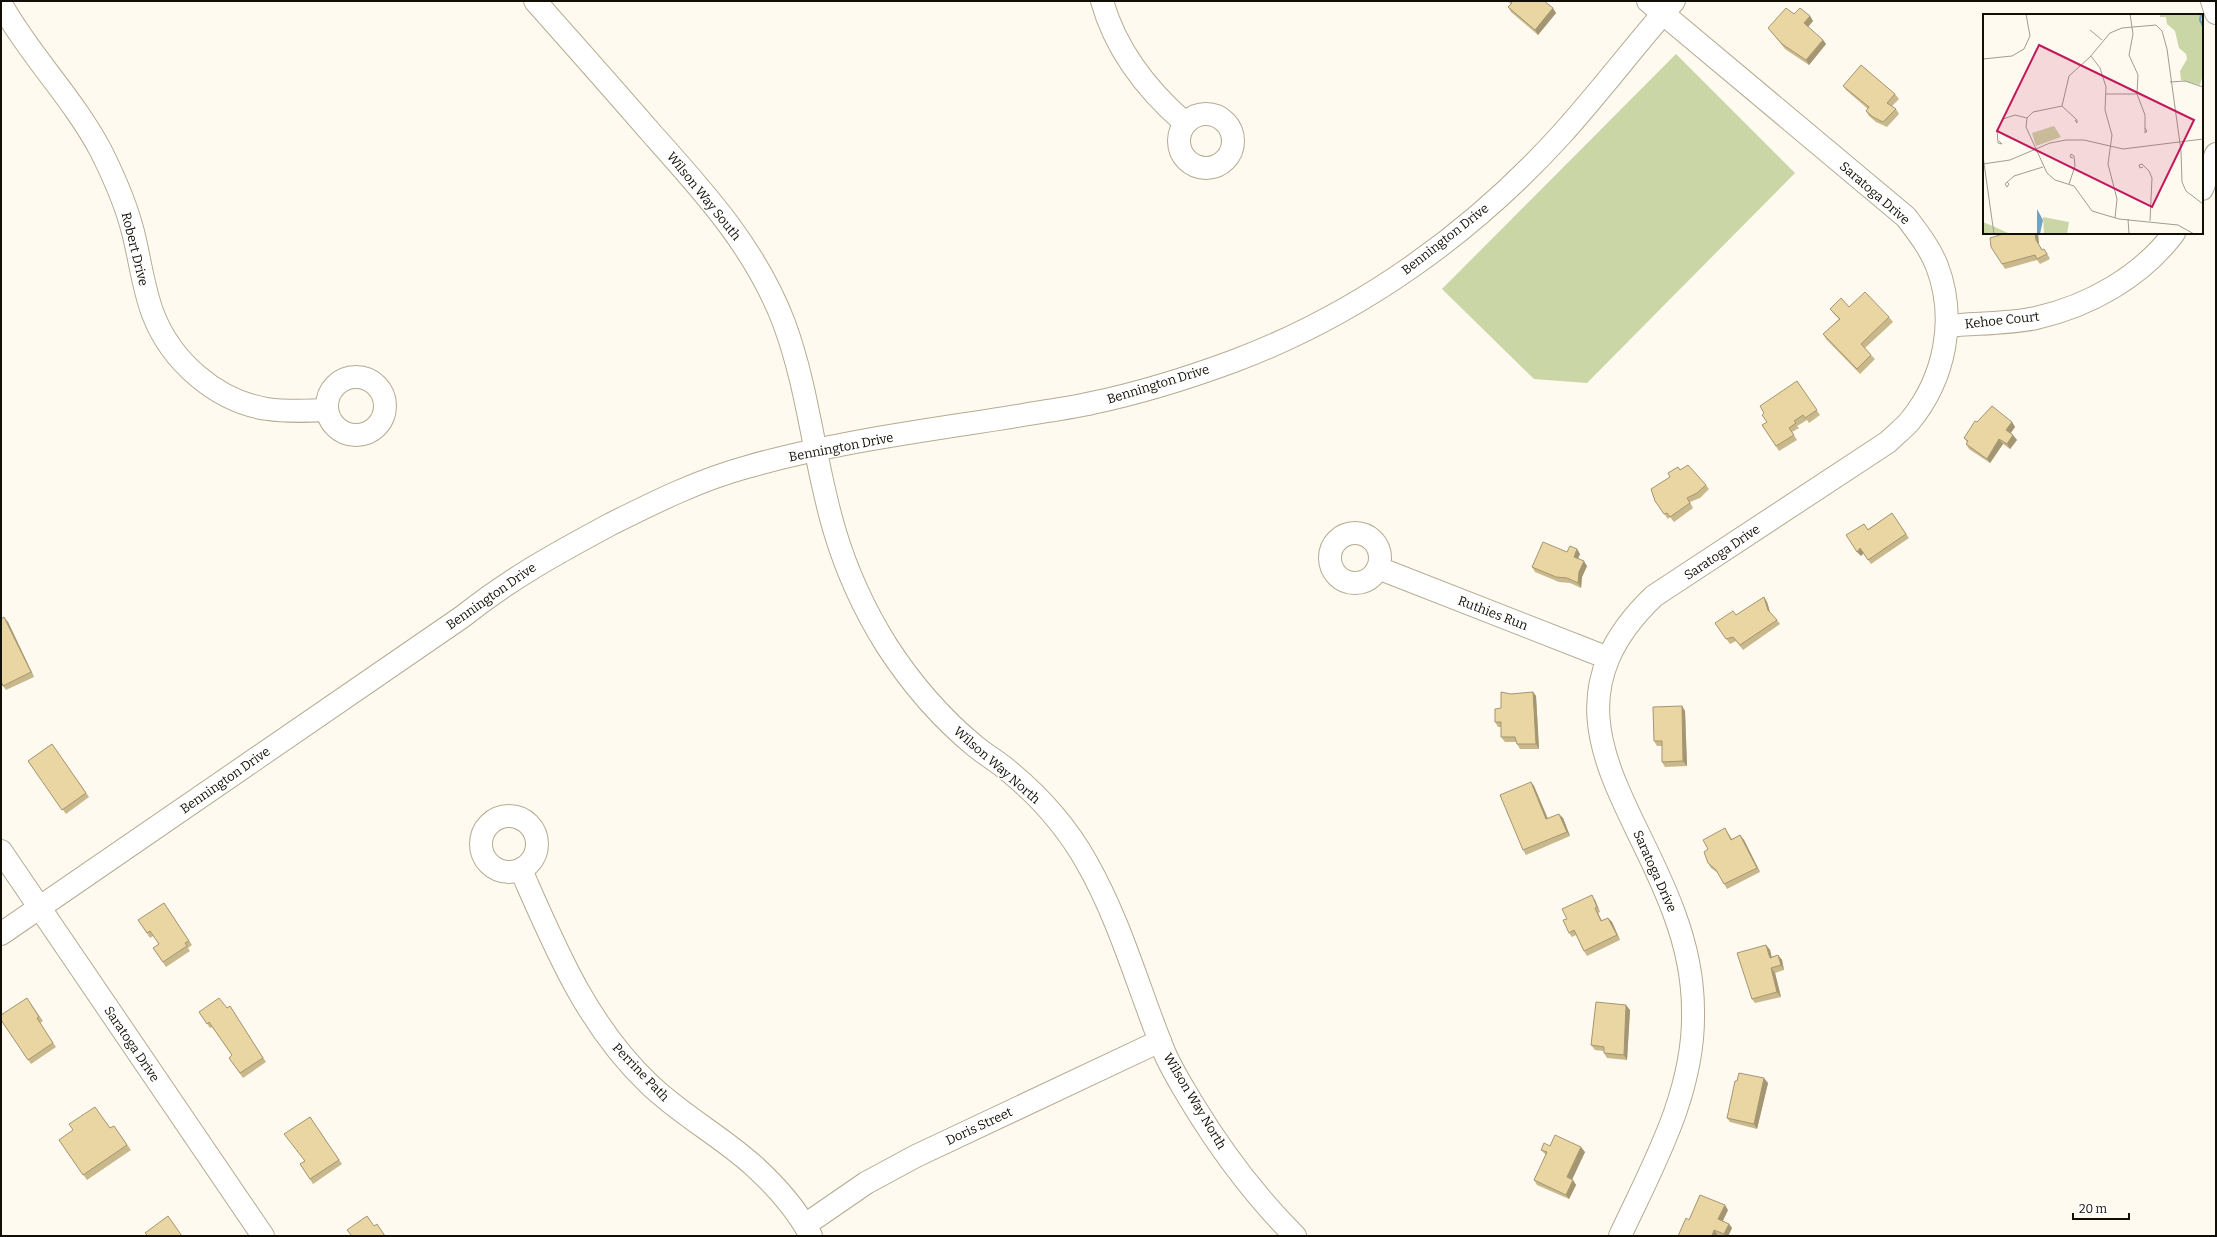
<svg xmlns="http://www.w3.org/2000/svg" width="2217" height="1237" font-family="Bitter,serif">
<rect width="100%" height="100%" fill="#fefaef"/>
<path fill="#cad6a5" d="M1676 54 1795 173 1587 383 1534 379 1442 289Z"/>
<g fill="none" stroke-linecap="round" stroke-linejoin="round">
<defs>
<g id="minor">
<path d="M535 1C575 46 614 90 653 135 705 193 756 249 784 323 809 390 814 463 835 532 847 572 865 611 887 646 911 683 941 718 975 746 987 756 1000 763 1011 773 1041 798 1068 829 1087 863 1120 921 1138 987 1163 1049 1170 1067 1181 1084 1191 1101 1220 1149 1255 1196 1295 1236"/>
<path d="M1102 1C1116 51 1147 90 1185 123"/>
<path d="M2212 1 2216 13"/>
<path d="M1 4C30 56 73 98 101 151 114 177 126 204 133 232 140 259 143 288 153 314 171 361 216 401 267 409 287 412 307 411 327 410"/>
<circle cx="1206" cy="141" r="27"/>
<path d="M2202 189 2216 154"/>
<path d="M1947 326C1975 323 2009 324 2036 318 2089 306 2141 277 2174 233"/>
<circle cx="356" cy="406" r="29"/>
<circle cx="1355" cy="558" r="25"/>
<path d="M1378 568 1608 658"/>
<circle cx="509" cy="844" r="28"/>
<path d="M1 851 263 1236"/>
<path d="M521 870C555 947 586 1024 649 1084 681 1115 721 1136 754 1166 776 1186 797 1210 811 1236"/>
<path d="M1 934 462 617C511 578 557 553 611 524 655 502 699 480 747 467 837 441 931 430 1023 415 1046 411 1070 408 1092 403 1140 393 1188 378 1234 361 1359 314 1471 234 1561 135 1600 92 1635 45 1674 1"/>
<path d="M805 1225 866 1183 916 1156 1160 1041"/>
<path d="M1620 1236C1653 1165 1695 1092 1693 1011 1693 978 1686 945 1674 913 1632 797 1538 707 1654 596L1888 442C1895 435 1904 428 1910 421 1945 378 1957 319 1937 266 1930 248 1918 233 1906 217L1648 1"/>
</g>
</defs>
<use href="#minor" stroke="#b5ab91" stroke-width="24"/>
<use href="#minor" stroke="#fff" stroke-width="22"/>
</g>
<g fill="#c9b88c">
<path d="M1507 1H1544L1556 13 1538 35 1511 12 1508 7 1511 4Z"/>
<path d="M1794 14 1810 16 1813 21 1808 27 1823 40 1826 44 1809 65 1785 49 1768 28Z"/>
<path d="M1843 86 1895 94 1899 99 1892 106 1896 109 1899 114 1887 127 1876 122 1869 116 1866 111 1868 109 1846 90Z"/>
<path d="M2002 233H2038L2039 245 2042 249 2047 253 2050 259 2040 264 2037 260 2005 269 2002 264Z"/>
<path d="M1849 307 1889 317 1893 322 1865 348 1871 355 1875 359 1860 374 1826 339 1823 334 1839 319 1833 313 1830 309Z"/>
<path d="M1797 381 1820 415 1809 423 1807 420 1797 426 1799 428 1792 432 1797 440 1779 451 1762 425 1767 422 1764 413Z"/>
<path d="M1977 422H2012L2015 427 2011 433 2017 440 2010 449 2003 444 1990 463 1969 449 1966 444 1967 442 1964 438Z"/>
<path d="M1678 467 1680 470 1706 485 1709 489 1700 498 1690 502 1693 508 1674 522 1670 517 1668 519 1655 501Z"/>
<path d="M1892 513 1909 538 1871 564 1863 553 1861 556 1868 529Z"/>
<path d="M1577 549 1580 554 1578 558 1587 566 1582 577 1581 588 1570 583 1559 582 1535 572 1532 567 1567 552Z"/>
<path d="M1764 597 1767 602 1770 613 1777 620 1780 624 1743 650 1736 641 1730 644 1715 623 1736 615Z"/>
<path d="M8 622 34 677 6 690 3 686Z"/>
<path d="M1533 692 1536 696 1539 749H1520L1517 744 1516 742H1505L1501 737V727H1498L1495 722 1501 708 1511 694Z"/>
<path d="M1682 706 1685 711 1687 766 1665 767 1662 762V746H1657L1654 741Z"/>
<path d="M52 744 89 797 66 814 28 761Z"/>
<path d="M1531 782 1534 786 1548 819 1563 818 1570 836 1526 855 1523 850Z"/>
<path d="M1725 828 1732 839 1740 835 1744 840 1760 872 1727 889 1718 873 1711 868 1708 863V849Z"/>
<path d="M1595 900 1600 912 1598 913 1602 921 1608 918 1612 922 1620 940 1587 956 1584 951 1576 935 1572 937 1569 933Z"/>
<path d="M164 903 192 945 188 948 190 951 166 967 153 948 159 944 153 936 150 938 138 920Z"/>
<path d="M1766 945 1770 950 1771 957 1778 955 1782 960 1784 970 1775 973 1781 997 1755 1003 1752 999Z"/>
<path d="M27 998 43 1021 40 1023 56 1047 31 1064 1 1020Z"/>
<path d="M230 1006 266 1062 243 1078 229 1058 232 1055 212 1027 210 1028 199 1012 227 1008Z"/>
<path d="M1630 1010 1627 1060 1607 1058 1604 1053V1051L1595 1050 1591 1045Z"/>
<path d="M1737 1081 1768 1083 1757 1129 1730 1122 1727 1118Z"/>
<path d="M310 1117 342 1164 313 1184 300 1164 305 1161Z"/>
<path d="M114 1126 131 1150 87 1180 59 1140 110 1128Z"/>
<path d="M1550 1146 1585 1152 1572 1179 1576 1185 1569 1199 1537 1185 1534 1180 1546 1155 1541 1150Z"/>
<path d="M1728 1210 1723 1221 1729 1224 1732 1228 1728 1236H1721L1689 1220Z"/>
</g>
<g fill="#a49672">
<path d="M1553 8 1556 13 1538 35 1535 30Z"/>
<path d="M1810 16 1813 21 1807 28 1804 23Z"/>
<path d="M1823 40 1826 44 1809 65 1806 60Z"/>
<path d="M2035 233H2038L2039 245 2036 240Z"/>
<path d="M2012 422 2015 427 2009 435 2006 430Z"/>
<path d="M2013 435 2017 440 2010 449 2007 444Z"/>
<path d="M1999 439 2003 444 1990 463 1987 459Z"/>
<path d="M1860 548 1864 553 1861 556 1857 552Z"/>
<path d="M1577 549 1580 554 1577 561 1574 557Z"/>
<path d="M1584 561 1587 566 1582 577 1581 588 1578 583 1579 572Z"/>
<path d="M1764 597 1767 602 1771 615 1768 610Z"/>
<path d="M4 617 8 622 34 677 31 672Z"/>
<path d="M1533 692 1536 696 1539 749 1536 744Z"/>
<path d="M1682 706 1685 711 1687 766 1683 761Z"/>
<path d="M1531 782 1534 786 1550 824 1546 819Z"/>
<path d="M1559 814 1563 818 1570 836 1567 832Z"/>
<path d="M1740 835 1744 840 1760 872 1757 868Z"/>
<path d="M1592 895 1595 900 1600 912 1597 907Z"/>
<path d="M1595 908 1598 913 1604 926 1601 921Z"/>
<path d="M1608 918 1612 922 1620 940 1617 935Z"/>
<path d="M1766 945 1770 950 1773 962 1770 958Z"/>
<path d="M1778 955 1782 960 1784 970 1781 965Z"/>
<path d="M1771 968 1775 973 1781 997 1777 992Z"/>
<path d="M1626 1005 1630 1010 1627 1060 1624 1055Z"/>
<path d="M1764 1078 1768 1083 1757 1129 1754 1124Z"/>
<path d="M1581 1147 1585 1152 1571 1182 1567 1177Z"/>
<path d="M1573 1180 1576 1185 1569 1199 1566 1195Z"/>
<path d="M1725 1205 1728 1210 1721 1224 1718 1219Z"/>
<path d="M1729 1224 1732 1228 1728 1236H1725L1724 1234Z"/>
<path d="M1714 1230 1718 1235 1717 1236H1712Z"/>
</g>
<g fill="#ead6a3" stroke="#a49672">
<path d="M1510 1H1544L1553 8 1535 30 1508 7 1512 3Z"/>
<path d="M1786 8 1794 14 1800 8 1810 16 1804 23 1823 40 1806 60 1782 44 1768 28Z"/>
<path d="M1861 65 1895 94 1887 103 1896 109 1883 122 1873 117 1866 111 1869 107 1843 86Z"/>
<path d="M2002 233H2035L2036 240 2042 250 2044 249 2047 254 2037 259 2035 255 2002 264 1991 247 1990 238 2003 234Z"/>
<path d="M1865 292 1889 317 1861 344 1871 355 1857 369 1823 334 1840 319 1830 309 1841 298 1849 307Z"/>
<path d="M1797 381 1817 410 1805 418 1803 415 1794 421 1796 423 1789 428 1794 435 1776 446 1762 425 1767 422 1762 415 1764 413 1760 406Z"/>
<path d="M1992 406 2012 422 2006 430 2013 435 2007 444 1999 439 1987 459 1966 444 1968 441 1964 438 1975 421 1977 422Z"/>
<path d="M1688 465 1706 485 1697 493 1687 498 1690 503 1670 517 1667 513 1664 514 1655 501 1651 489 1670 477 1668 473 1678 467 1680 470Z"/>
<path d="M1892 513 1906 534 1868 560 1860 548 1857 552 1846 535 1864 524 1868 530Z"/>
<path d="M1543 542 1567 552 1570 546 1577 549 1574 557 1584 561 1579 572 1578 583 1567 578 1556 577 1532 567Z"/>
<path d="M1764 597 1768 610 1777 620 1740 645 1733 637 1726 639 1715 623 1733 611 1736 615Z"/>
<path d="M4 617 31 672 3 686 1 681V619Z"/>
<path d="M1501 692 1511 694 1533 692 1536 744H1517L1515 737H1501V722H1495V709L1501 708Z"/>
<path d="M1682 706 1683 761 1662 762V741H1654L1653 707Z"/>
<path d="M52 744 86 793 62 810 28 761Z"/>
<path d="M1531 782 1546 819 1559 814 1567 832 1523 850 1500 795Z"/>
<path d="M1725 828 1731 840 1740 835 1757 868 1724 884 1716 870 1708 863 1704 852 1708 849 1703 840Z"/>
<path d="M1592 895 1597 907 1595 908 1601 921 1608 918 1617 935 1584 951 1574 930 1569 933 1563 920 1567 919 1562 909Z"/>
<path d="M164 903 189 941 185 943 187 946 163 962 153 948 159 944 150 931 147 933 138 920Z"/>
<path d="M1766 945 1770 958 1778 955 1781 965 1771 968 1777 992 1752 999 1737 953Z"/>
<path d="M27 998 39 1017 37 1018 53 1043 28 1060 1 1020V1015Z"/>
<path d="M219 998 227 1008 230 1006 263 1058 240 1073 229 1058 232 1055 209 1022 207 1024 199 1012Z"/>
<path d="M1596 1002 1626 1005 1624 1055 1604 1053V1047L1591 1045Z"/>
<path d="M1739 1073 1764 1078 1754 1124 1727 1118 1735 1081H1737Z"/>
<path d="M95 1107 110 1128 114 1126 127 1145 83 1175 59 1140 73 1130 69 1124Z"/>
<path d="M310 1117 339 1160 310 1179 300 1164 305 1161 284 1134Z"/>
<path d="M1555 1135 1581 1147 1567 1177 1573 1180 1566 1195 1534 1180 1547 1152 1541 1150 1544 1143 1550 1146Z"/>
<path d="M1700 1195 1725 1205 1718 1219 1729 1224 1724 1234 1714 1230 1712 1236H1678L1686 1218 1689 1220Z"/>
<path d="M168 1216 182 1236H148L145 1233Z"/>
<path d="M367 1216 374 1226 377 1224 385 1236H352L347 1230Z"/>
</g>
<g text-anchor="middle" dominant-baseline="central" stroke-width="3" stroke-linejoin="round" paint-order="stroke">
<g font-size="13" fill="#110e05" stroke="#fff">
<text transform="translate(1875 193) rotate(41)">Saratoga Drive</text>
<text transform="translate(704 196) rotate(51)">Wilson Way South</text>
<text transform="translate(1445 239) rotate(-38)">Bennington Drive</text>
<text transform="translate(135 249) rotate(76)">Robert Drive</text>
<text transform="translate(2002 320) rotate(-6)">Kehoe Court</text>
<text transform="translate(1158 384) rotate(-17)">Bennington Drive</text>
<text transform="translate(841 447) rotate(-11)">Bennington Drive</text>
<text transform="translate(1722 552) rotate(-34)">Saratoga Drive</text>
<text transform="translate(491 596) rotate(-35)">Bennington Drive</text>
<text transform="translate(1493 613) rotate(21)">Ruthies Run</text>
<text transform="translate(997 765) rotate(41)">Wilson Way North</text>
<text transform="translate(225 780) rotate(-35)">Bennington Drive</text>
<text transform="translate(1655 871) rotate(66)">Saratoga Drive</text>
<text transform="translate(132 1044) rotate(56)">Saratoga Drive</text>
<text transform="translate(641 1072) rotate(46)">Perrine Path</text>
<text transform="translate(1195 1101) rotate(59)">Wilson Way North</text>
<text transform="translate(979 1126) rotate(-25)">Doris Street</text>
</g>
</g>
<g transform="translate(1983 14)">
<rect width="220" height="220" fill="#fefaef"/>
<path d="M177 0H220V61L217 71 198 66 197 57 204 45 203 40 196 34 192 17 184 10 183 3H177ZM71 112 78 123 53 132 49 119ZM60 203 86 208 84 220H61ZM0 208 12 213 27 220H0Z" fill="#cad6a5"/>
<path d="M54 195 60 206 57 220H54Z" fill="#71a2c1"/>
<path fill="none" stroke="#71a2c1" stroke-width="2" d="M218 0 217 6 220 12"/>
<path fill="none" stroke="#9f9c91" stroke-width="1" d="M147 0 150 20 146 41 155 61 154 80 162 101V119L164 117 162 114M107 16 119 26M108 42 117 54 123 73 122 96 129 121 125 150 134 185 132 204M0 45 29 42 41 35 47 22 43 0M187 68 202 67 220 73M123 80H154M79 92 94 106V109L92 106M16 127 19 130 15 129 14 116 20 105 32 101 44 104M0 142 11 220M0 150 27 146 67 129 83 126H101L140 135 220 125M160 153 157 154 156 151 159 150 166 157 169 164 167 207M24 168 26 170 24 173 22 170 31 162 60 153M86 170 92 152 91 142 88 140 87 143 90 144M145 205 146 220M211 220 195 211 136 205 109 197 91 172 72 166 64 159 43 113 44 104 50 98 79 92 86 62 107 43 127 19 139 14 173 11 179 17 184 35 198 137 199 168 203 177 220 190"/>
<path fill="#c2185b" fill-opacity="0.15" stroke="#c2185b" stroke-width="2" d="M56 31 211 106 169 193 14 117Z"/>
<rect width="220" height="220" fill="none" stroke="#110e05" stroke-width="2"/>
</g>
<rect width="2217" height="1237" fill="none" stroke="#110e05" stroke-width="4"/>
<path d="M2073 1213v6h56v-6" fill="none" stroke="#110e05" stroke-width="2"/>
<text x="2079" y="1213" font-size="12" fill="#110e05" stroke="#ffffff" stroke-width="3" paint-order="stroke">20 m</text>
</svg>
